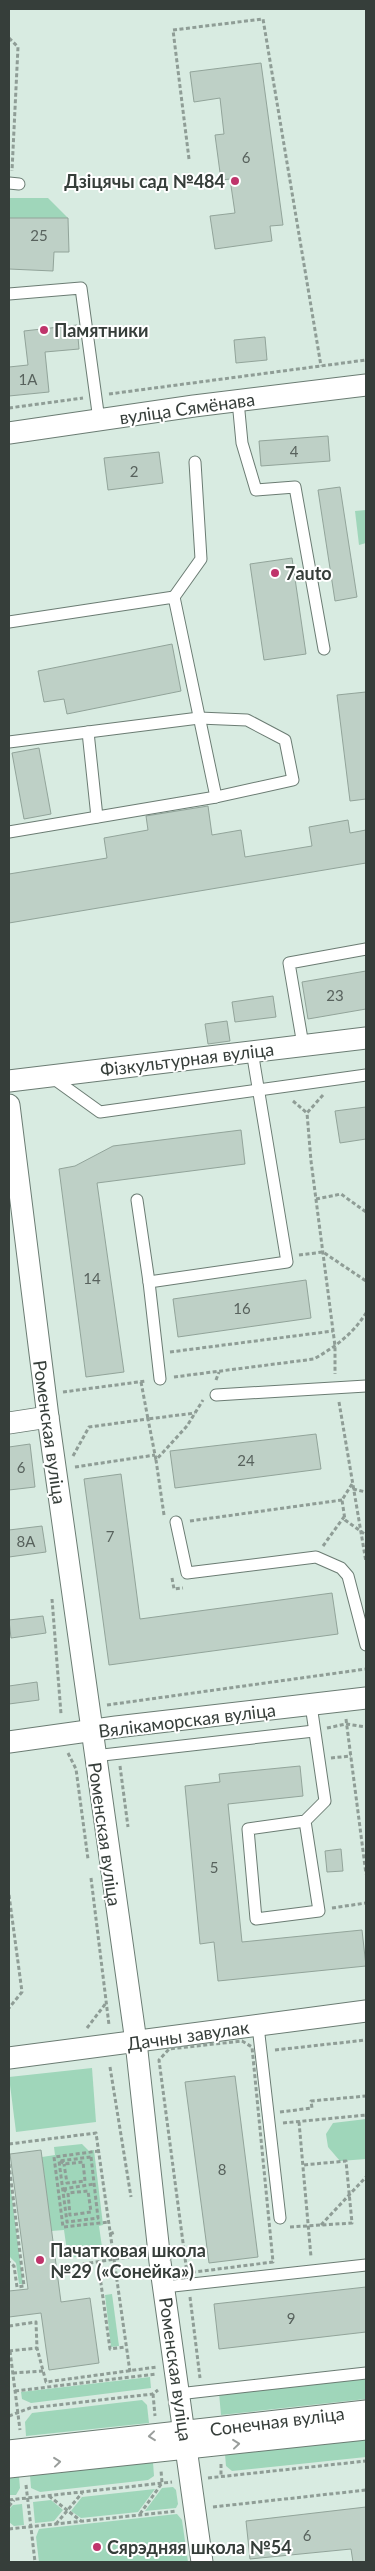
<svg xmlns="http://www.w3.org/2000/svg" width="375" height="2571" font-family="Lato,sans-serif">
<rect width="100%" height="100%" fill="#d8ebe1"/>
<g fill="#9fd6ba">
<path d="M9 198H48L68 218H9Z"/>
<path d="M366 510V543L359 545 355 511Z"/>
<path d="M92 2068 96 2122 16 2132 9 2077Z"/>
<path d="M366 2119V2159L340 2161 328 2147 326 2134 333 2123Z"/>
<path d="M82 2144 89 2151 94 2150 103 2225 99 2226 102 2247 92 2255 68 2258 64 2230 51 2231 42 2157 55 2155 54 2147Z"/>
<path d="M9 2175 23 2284H19L16 2263 9 2256Z"/>
<path d="M112 2294 119 2346 111 2347 105 2295Z"/>
<path d="M150 2377 151 2388 31 2403 22 2399 21 2392Z"/>
<path d="M366 2377V2399L221 2415 219 2393Z"/>
<path d="M142 2400 147 2405 149 2423 26 2436 25 2422 32 2413Z"/>
<path d="M366 2439V2457L232 2471 226 2466 225 2454Z"/>
<path d="M153 2462 154 2476 148 2480 40 2492 31 2488 30 2475Z"/>
<path d="M19 2476 20 2488 16 2495H9V2477Z"/>
<path d="M173 2487 176 2490 178 2504 176 2508 145 2511 162 2488Z"/>
<path d="M155 2489 138 2512 81 2518 71 2511 82 2497Z"/>
<path d="M51 2500 63 2510 54 2521 35 2523 33 2502Z"/>
<path d="M22 2504 24 2525 14 2526 9 2522V2509L13 2505Z"/>
<path d="M177 2514 182 2520 188 2562H39L36 2537 39 2529Z"/>
</g>
<g fill="#bed0c6" stroke="#92a49a">
<path d="M261 63 283 225 270 226 272 241 215 249 210 216 235 213 230 179 221 180 215 135 224 134 220 98 194 102 190 72Z"/>
<path d="M9 218H68L69 252H54L53 271 9 269Z"/>
<path d="M77 325 79 349 45 352 49 392 9 396V367L28 365 24 331Z"/>
<path d="M265 337 267 360 236 363 234 340Z"/>
<path d="M328 436 330 461 261 466 259 441Z"/>
<path d="M159 452 163 483 108 490 104 458Z"/>
<path d="M340 487 357 597 335 601 318 490Z"/>
<path d="M292 558 306 654 264 660 250 564Z"/>
<path d="M172 644 181 691 67 714 64 699 44 702 38 671Z"/>
<path d="M366 692V799L350 801 337 695Z"/>
<path d="M39 748 51 814 24 819 12 753Z"/>
<path d="M208 806 212 835 241 830 245 857 312 846 309 827 348 820 350 833 366 830V863L9 923V874L107 858 104 838 148 830 146 816Z"/>
<path d="M366 971V1009L308 1019 302 982Z"/>
<path d="M273 996 276 1017 235 1022 232 1002Z"/>
<path d="M227 1021 230 1041 208 1044 205 1024Z"/>
<path d="M366 1107V1139L340 1143 335 1111Z"/>
<path d="M241 1130 245 1164 97 1183 124 1372 86 1377 59 1169 75 1166 113 1146Z"/>
<path d="M306 1280 311 1318 178 1337 173 1299Z"/>
<path d="M316 1434 321 1469 175 1488 170 1451Z"/>
<path d="M30 1444 35 1487 9 1490V1447Z"/>
<path d="M121 1474 140 1619 332 1593 338 1634 109 1665 84 1479Z"/>
<path d="M42 1526 46 1552 9 1557V1530Z"/>
<path d="M43 1616 46 1633 11 1638 9 1620Z"/>
<path d="M37 1682 39 1700 9 1704V1686Z"/>
<path d="M300 1766 303 1796 228 1804 242 1942 362 1930 366 1966 218 1981 214 1942 200 1944 185 1786 220 1782 219 1774Z"/>
<path d="M341 1849 343 1871 327 1872 325 1851Z"/>
<path d="M235 2076 258 2257 209 2263 185 2082Z"/>
<path d="M41 2150 61 2302 90 2298 99 2363 49 2370 41 2313 9 2317V2291L28 2289 10 2154Z"/>
<path d="M366 2287V2332L219 2349 214 2304Z"/>
<path d="M366 2507V2562H353L351 2549 250 2559 246 2521Z"/>
</g>
<g fill="none" stroke-linecap="round" stroke-linejoin="round">
<defs>
<g id="lane">
<path d="M9 183 19 184"/>
<path d="M9 294 81 288 99 420"/>
<path d="M238 401 242 443 256 490 295 487 324 649"/>
<path d="M174 597 201 559 195 462"/>
<path d="M9 622 174 597 216 797 9 832"/>
<path d="M88 732 97 817"/>
<path d="M9 742 199 718 247 720 285 740 293 780 216 797"/>
<path d="M303 1045 289 963 366 949"/>
<path d="M50 1076 100 1112 366 1075"/>
<path d="M137 1200 149 1282"/>
<path d="M160 1379 149 1282 287 1262 252 1051"/>
<path d="M216 1395 366 1386"/>
<path d="M176 1522 187 1573 316 1557 341 1568 348 1576 366 1645"/>
<path d="M94 1756 314 1731"/>
<path d="M305 1821 319 1911 256 1919 248 1829 305 1821 325 1801 311 1705"/>
<path d="M258 2026 280 2218"/>
<path d="M164 2287 366 2265"/>
<path d="M178 2394 366 2373"/>
</g>
<g id="street">
<path d="M9 433 194 406 366 385"/>
<path d="M9 1081 366 1038"/>
<path d="M9 1105 48 1417 136 2042 160 2262 202 2562"/>
<path d="M9 1423 48 1417"/>
<path d="M9 1742 116 1727 366 1698"/>
<path d="M9 2058 366 2011"/>
<path d="M9 2451 366 2411"/>
<path d="M9 2467 366 2429"/>
</g>
</defs>
<use href="#lane" stroke="#6b7c73" stroke-width="13"/>
<use href="#street" stroke="#6b7c73" stroke-width="23"/>
<g stroke="#8f9d96" stroke-width="3" stroke-dasharray="4 2.5" stroke-linecap="butt">
<path d="M9 38 18 47 12 171"/>
<path d="M189 159 173 30 263 19 321 366"/>
<path d="M109 394 366 360"/>
<path d="M9 408 83 398"/>
<path d="M323 1095 307 1113 311 1161 335 1346V1374"/>
<path d="M293 1101 307 1113"/>
<path d="M316 1199 341 1194 366 1212"/>
<path d="M299 1255 323 1252 366 1281"/>
<path d="M170 1352 333 1331"/>
<path d="M174 1377 314 1359C335 1347 353 1334 366 1313"/>
<path d="M216 1380 219 1372"/>
<path d="M141 1382 148 1419 195 1413"/>
<path d="M63 1392 146 1381"/>
<path d="M339 1402 366 1562"/>
<path d="M73 1456 89 1427 148 1419 156 1460"/>
<path d="M75 1467 155 1455"/>
<path d="M352 1484 342 1500 345 1520 366 1535"/>
<path d="M353 1489 366 1492"/>
<path d="M164 1515 156 1460 187 1426 203 1400"/>
<path d="M190 1521 342 1500"/>
<path d="M323 1546 344 1517"/>
<path d="M172 1578 174 1589 183 1588"/>
<path d="M52 1599 61 1714"/>
<path d="M107 1705 366 1669"/>
<path d="M346 1719 366 1874"/>
<path d="M327 1728 346 1724 366 1727"/>
<path d="M68 1753 76 1769 88 1859"/>
<path d="M331 1758 351 1756"/>
<path d="M120 1766 128 1827"/>
<path d="M91 1878 109 2025"/>
<path d="M9 1895 22 1992 9 2008"/>
<path d="M332 1908 366 1903"/>
<path d="M87 2028 106 2003"/>
<path d="M242 2041 252 2047 273 2262 187 2273 159 2060 169 2049Z"/>
<path d="M275 2050 366 2040"/>
<path d="M110 2067 131 2197"/>
<path d="M280 2112 312 2108 311 2101 366 2096"/>
<path d="M299 2122 311 2257"/>
<path d="M283 2123 366 2115"/>
<path d="M9 2144 96 2133 130 2372"/>
<path d="M99 2151 54 2157 63 2227 109 2222"/>
<path d="M91 2157 98 2218 67 2222 59 2161Z"/>
<path d="M60 2161 64 2164 83 2162 85 2181 67 2183 64 2164"/>
<path d="M9 2164 24 2286 17 2287 14 2266 9 2262"/>
<path d="M63 2189 68 2193 70 2215 91 2212 88 2191 68 2193"/>
<path d="M63 2189 94 2184"/>
<path d="M321 2225 366 2177"/>
<path d="M290 2227 352 2223 346 2161 303 2165"/>
<path d="M110 2234 115 2232"/>
<path d="M98 2262 110 2349 126 2347"/>
<path d="M70 2266 141 2255"/>
<path d="M190 2297 200 2378"/>
<path d="M9 2326 36 2322 37 2348 46 2382 157 2367"/>
<path d="M9 2351 37 2348"/>
<path d="M10 2351 20 2430"/>
<path d="M13 2373 43 2371"/>
<path d="M15 2391 156 2374"/>
<path d="M153 2394 155 2416"/>
<path d="M9 2416 30 2408 153 2394 158 2390"/>
<path d="M221 2464V2476"/>
<path d="M208 2478 366 2461"/>
<path d="M26 2485 35 2562"/>
<path d="M49 2496 81 2521"/>
<path d="M9 2500 172 2482"/>
<path d="M9 2506 14 2500"/>
<path d="M213 2507 366 2490"/>
<path d="M140 2514 162 2483 161 2470"/>
<path d="M56 2524 82 2493"/>
<path d="M9 2529 177 2511"/>
</g>
<use href="#lane" stroke="#fff" stroke-width="11"/>
<use href="#street" stroke="#fff" stroke-width="21"/>
</g>
<defs><path id="oneway-chevron" d="M-2-3.5L2.5 0L-2 3.5" fill="none" stroke-width="1.6" stroke-linecap="round" stroke-linejoin="round" transform="scale(1.25)"/></defs>
<g stroke="#9a9e9c">
<use href="#oneway-chevron" transform="translate(152 2436) rotate(174)"/>
<use href="#oneway-chevron" transform="translate(236 2444) rotate(-6)"/>
<use href="#oneway-chevron" transform="translate(57 2462) rotate(-6)"/>
</g>
<g fill="#bf346b" stroke="#fff" stroke-width="2">
<circle cx="235" cy="181" r="5"/>
<circle cx="44" cy="330" r="5"/>
<circle cx="275" cy="573" r="5"/>
<circle cx="40" cy="2260" r="5"/>
<circle cx="97" cy="2547" r="5"/>
</g>
<g text-anchor="middle" dominant-baseline="central" stroke-width="4" stroke-linejoin="round" paint-order="stroke">
<g font-size="15" fill="#58625d">
<text x="246" y="157">6</text>
<text x="39" y="235">25</text>
<text x="28" y="379">1А</text>
<text x="294" y="451">4</text>
<text x="134" y="471">2</text>
<text x="335" y="995">23</text>
<text x="92" y="1278">14</text>
<text x="242" y="1308">16</text>
<text x="246" y="1460">24</text>
<text x="21" y="1467">6</text>
<text x="110" y="1536">7</text>
<text x="26" y="1541">8А</text>
<text x="214" y="1867">5</text>
<text x="222" y="2169">8</text>
<text x="291" y="2318">9</text>
<text x="307" y="2535">6</text>
</g>
<g font-size="18" font-weight="bold" fill="#363e3a" stroke="#fff" text-anchor="start">
<text x="225" y="181" text-anchor="end">Дзіцячы сад №484</text>
<text x="54" y="330">Памятники</text>
<text x="285" y="573">7auto</text>
<text x="50" y="2250">Пачатковая школа<tspan x="50" dy="21">№29 («Сонейка»)</tspan></text>
<text x="107" y="2547">Сярэдняя школа №54</text>
</g>
<g font-size="18" fill="#363e3a" stroke="#fff">
<text transform="translate(187 408) rotate(-8)">вуліца Сямёнава</text>
<text transform="translate(187 1059) rotate(-7)">Фізкультурная вуліца</text>
<text transform="translate(50 1432) rotate(82)">Роменская вуліца</text>
<text transform="translate(187 1720) rotate(-7)">Вялікаморская вуліца</text>
<text transform="translate(105 1834) rotate(82)">Роменская вуліца</text>
<text transform="translate(188 2035) rotate(-8)">Дачны завулак</text>
<text transform="translate(176 2369) rotate(82)">Роменская вуліца</text>
<text transform="translate(277 2421) rotate(-7)">Сонечная вуліца</text>
</g>
</g>
<rect width="375" height="2571" fill="none" stroke="#363e3a" stroke-width="20"/>
</svg>
